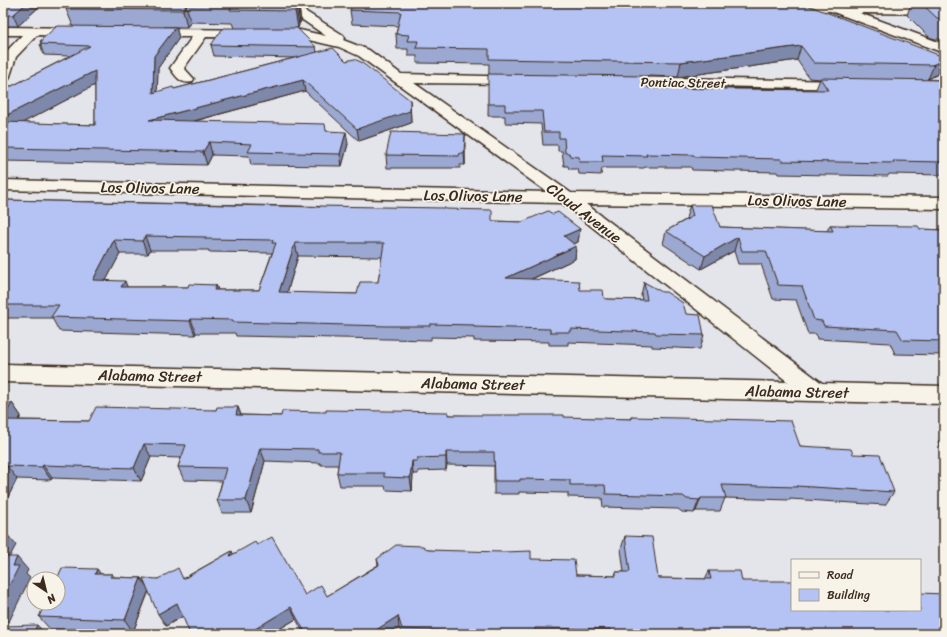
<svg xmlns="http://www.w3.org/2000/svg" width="947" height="637" viewBox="0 0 947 637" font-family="Sriracha,sans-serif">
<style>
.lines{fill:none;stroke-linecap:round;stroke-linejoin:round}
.minor-casing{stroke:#3b2a1e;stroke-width:3}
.major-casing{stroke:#3b2a1e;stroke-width:3}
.minor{fill:#f7f3e8;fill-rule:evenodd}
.major{fill:#f7f3e8;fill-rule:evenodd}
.wall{fill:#9ba8d1;stroke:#3b2a1e;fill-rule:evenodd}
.shaded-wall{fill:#7e88aa;stroke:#3b2a1e}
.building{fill:#b4c3f3;stroke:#3b2a1e;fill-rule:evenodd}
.labels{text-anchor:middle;stroke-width:3.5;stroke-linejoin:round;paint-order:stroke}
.far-street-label{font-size:13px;fill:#3b2a1e;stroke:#f7f3e8}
.street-label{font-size:15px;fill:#3b2a1e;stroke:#f7f3e8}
</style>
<rect width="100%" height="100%" fill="#e3e5eb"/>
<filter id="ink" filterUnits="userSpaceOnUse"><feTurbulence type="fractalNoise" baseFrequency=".025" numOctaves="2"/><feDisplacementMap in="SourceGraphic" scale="8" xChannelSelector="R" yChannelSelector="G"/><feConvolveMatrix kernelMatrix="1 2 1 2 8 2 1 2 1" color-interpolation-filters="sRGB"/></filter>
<g filter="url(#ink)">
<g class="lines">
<g class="minor-casing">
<g id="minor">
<path d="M 278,3 L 292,3 L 343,35 L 345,38 L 343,40 L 369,50 L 401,74 L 523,77 L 525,80 L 523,83 L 518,84 L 414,83 L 571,193 L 944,197 L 944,209 L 586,204 L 822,383 L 944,386 L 944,404 L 3,382 L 3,364 L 788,382 L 562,203 L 3,190 L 3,180 L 547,192 L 359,56 L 339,47 L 300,38 L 206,37 L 184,68 L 194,79 L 192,82 C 181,85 176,76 170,68 L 192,37 L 148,37 L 143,36 L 141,33 L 143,30 L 148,29 L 300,30 L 326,36 Z"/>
<path d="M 784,3 L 832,3 L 836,4 L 838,7 L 836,10 L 832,11 L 780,10 L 778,7 L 780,4 Z"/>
<path d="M 862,5 L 944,6 L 944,14 L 862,13 L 845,16 L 841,15 L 839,12 L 841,9 Z"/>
<path d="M 3,27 L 80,28 L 85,29 L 87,32 L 85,35 L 80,36 L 37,35 L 16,57 L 9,79 L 4,80 L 3,55 L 22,35 L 3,35 Z"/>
<path d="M 617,77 L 848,81 L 853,82 L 855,85 L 853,88 L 848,89 L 612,84 L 610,81 L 612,78 Z"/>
</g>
</g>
<g class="major-casing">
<path id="major" d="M 815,3 L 832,3 L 944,44 L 944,53 L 817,6 Z"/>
</g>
<use href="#minor" class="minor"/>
<use href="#major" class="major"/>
</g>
<g class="wall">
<path d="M 3,3 L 41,5 L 18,26 L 3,26 Z"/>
<path d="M 72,3 L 309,3 L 306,10 L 299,6 L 301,21 L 300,23 L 299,23 L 299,25 L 297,28 L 316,47 L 317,52 L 346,61 L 410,100 L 411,123 L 359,141 L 305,91 L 195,121 L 326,131 L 348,144 L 342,166 L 251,165 L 249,156 L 212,155 L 207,165 L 3,161 L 3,86 L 12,86 L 70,56 L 44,55 L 40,44 L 41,43 L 40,41 L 73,26 L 66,9 ZM 191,22 L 232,23 L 234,28 L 211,45 L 214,56 L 294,58 L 174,89 L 157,92 L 158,68 L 179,38 L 176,27 L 164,27 L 187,27 ZM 95,85 L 95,125 L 22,123 Z"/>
<path d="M 895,3 L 944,3 L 944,39 L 935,39 L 929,37 L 907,15 L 911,4 L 896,4 Z"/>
<path d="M 777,7 L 944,57 L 944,65 L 940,73 L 928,79 L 927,79 L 944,80 L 944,175 L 889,174 L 888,176 L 778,174 L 777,172 L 692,170 L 691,167 L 645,167 L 644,168 L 602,168 L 601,175 L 579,174 L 578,169 L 569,169 L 568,166 L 564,166 L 562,151 L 558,151 L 558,145 L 543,145 L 541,124 L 505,123 L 505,116 L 488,116 L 489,64 L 417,63 L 417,56 L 408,56 L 408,49 L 397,49 L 396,34 L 398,26 L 352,24 L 350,10 ZM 797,60 L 809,78 L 820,79 L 816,89 L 648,88 L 647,76 L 678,77 Z"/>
<path d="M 465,146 L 465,165 L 460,165 L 460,168 L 387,168 L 386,155 Z"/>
<path d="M 3,200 L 445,209 L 492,221 L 522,222 L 553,214 L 580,229 L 578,242 L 574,244 L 576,246 L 575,259 L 532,279 L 580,290 L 606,299 L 642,300 L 641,295 L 644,282 L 686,314 L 704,335 L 700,349 L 652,347 L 652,345 L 568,342 L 568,345 L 549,345 L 549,342 L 474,341 L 474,338 L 431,337 L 431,340 L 389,339 L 236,336 L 235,333 L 196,333 L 195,335 L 59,331 L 52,318 L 3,318 ZM 150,250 L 209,250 L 209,252 L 272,253 L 259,290 L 218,290 L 216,285 L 188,287 L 127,287 L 106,280 L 120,254 L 148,254 ZM 298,256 L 382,257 L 378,282 L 357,294 L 287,293 Z"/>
<path d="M 690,205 L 720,227 L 827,231 L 830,225 L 920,229 L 944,230 L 944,355 L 895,354 L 890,343 L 817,339 L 816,334 L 808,334 L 796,300 L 773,299 L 761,264 L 738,264 L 734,251 L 701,269 L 663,244 L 666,231 L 687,219 L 686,218 Z"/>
<path d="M 12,403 L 21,416 L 19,420 L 89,421 L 216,410 L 238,407 L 241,415 L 281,416 L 449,415 L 630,419 L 631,417 L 800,446 L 853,454 L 894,492 L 885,505 L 790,499 L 790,500 L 725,498 L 720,511 L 696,511 L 694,513 L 682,512 L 678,509 L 603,507 L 602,498 L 568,497 L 568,493 L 519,492 L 519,494 L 494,494 L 494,466 L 447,465 L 446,470 L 418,471 L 418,474 L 413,474 L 412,491 L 386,490 L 385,486 L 340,486 L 337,473 L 338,465 L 321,465 L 320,463 L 265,461 L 251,513 L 222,513 L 217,500 L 222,481 L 184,480 L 178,467 L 181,458 L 151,457 L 141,481 L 52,478 L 51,480 L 17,479 L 3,507 Z"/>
<path d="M 944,434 L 944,454 L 938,442 Z"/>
<path d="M 625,536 L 658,578 L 705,579 L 709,571 L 742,581 L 944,634 L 402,634 L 399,628 L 390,634 L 304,634 L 296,619 L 271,634 L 190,634 L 183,616 L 166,626 L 149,591 L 133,632 L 50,629 L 39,617 L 97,569 L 100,574 L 112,574 L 114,577 L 141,578 L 147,587 L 158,579 L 184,578 L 232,551 L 233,554 L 257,545 L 305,595 L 327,596 L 378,565 L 377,559 L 428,550 L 531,559 L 576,575 L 615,576 L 616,572 L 624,572 L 621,549 Z"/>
</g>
<g class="shaded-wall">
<path d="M 27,3 L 40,3 L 41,5 L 18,26 L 13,15 Z"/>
<path d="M 298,3 L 301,21 L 300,23 L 297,5 Z"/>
<path d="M 305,3 L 309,3 L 306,10 Z"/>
<path d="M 186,5 L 191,22 L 187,27 L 183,10 Z"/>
<path d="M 296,7 L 299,25 L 298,28 L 295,11 Z"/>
<path d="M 176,27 L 179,38 L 158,68 L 157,105 L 153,93 L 154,56 Z"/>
<path d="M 3,32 L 5,36 L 3,38 Z"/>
<path d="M 801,46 L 797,60 L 678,77 L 681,62 Z"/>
<path d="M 944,60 L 944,65 L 940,73 L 928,79 L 934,65 L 932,65 Z"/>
<path d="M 95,71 L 99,83 L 3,133 L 3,117 Z"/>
<path d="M 303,80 L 305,91 L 153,132 L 149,120 Z"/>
<path d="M 410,100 L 411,123 L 359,141 L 357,129 Z"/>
<path d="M 346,132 L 348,144 L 342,166 L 340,154 Z"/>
<path d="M 465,134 L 465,165 L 464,153 Z"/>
<path d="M 209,142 L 212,155 L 207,165 L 203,152 Z"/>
<path d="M 580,229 L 578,242 L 562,249 L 564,236 Z"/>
<path d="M 145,236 L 150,250 L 148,254 L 142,241 Z"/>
<path d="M 738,237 L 734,251 L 701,269 L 705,256 Z"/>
<path d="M 114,240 L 120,254 L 99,294 L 93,280 Z"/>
<path d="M 295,243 L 298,256 L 283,306 L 279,292 Z"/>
<path d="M 576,246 L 575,259 L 505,291 L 506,278 Z"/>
<path d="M 125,281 L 130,294 L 121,287 Z"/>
<path d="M 216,285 L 220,298 L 214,290 Z"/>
<path d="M 191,319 L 196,333 L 195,335 L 190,321 Z"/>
<path d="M 12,403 L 21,416 L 11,433 L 3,422 L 3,418 Z"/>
<path d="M 238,407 L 243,421 L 236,415 Z"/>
<path d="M 144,444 L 151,457 L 141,481 L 134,468 Z"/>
<path d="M 260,448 L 265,461 L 251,513 L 246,500 Z"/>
<path d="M 446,452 L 447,465 L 446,470 Z"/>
<path d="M 412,461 L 413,474 L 412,491 L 410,478 Z"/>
<path d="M 43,465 L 52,478 L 51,480 L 42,467 Z"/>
<path d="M 7,466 L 17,479 L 3,507 L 3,474 Z"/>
<path d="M 701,498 L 696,511 L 694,513 L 699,500 Z"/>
<path d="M 5,532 L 16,545 L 3,569 L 3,536 Z"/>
<path d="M 17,557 L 28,570 L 26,574 L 30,578 L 3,634 L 3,598 L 13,566 Z"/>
<path d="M 97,569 L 106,581 L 95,574 Z"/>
<path d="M 141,578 L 149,590 L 133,632 L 125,620 Z"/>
<path d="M 177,603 L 185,615 L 166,626 L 158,614 Z"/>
<path d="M 291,607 L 296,619 L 271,634 L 247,634 Z"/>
<path d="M 398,616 L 399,628 L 390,634 L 370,634 Z"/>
<path d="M 37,625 L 46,634 L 33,634 Z"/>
</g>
<g class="building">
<path d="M 3,3 L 27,3 L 13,15 L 3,15 Z"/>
<path d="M 72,3 L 298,3 L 297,5 L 294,5 L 296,7 L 295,11 L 230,10 L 233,5 L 186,5 L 183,10 L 66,9 Z"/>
<path d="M 354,3 L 774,3 L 777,7 L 788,3 L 802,3 L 944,57 L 944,60 L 932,65 L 934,65 L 814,63 L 801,46 L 681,62 L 489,59 L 489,49 L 416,48 L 418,41 L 407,41 L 409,35 L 396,34 L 401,12 L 350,10 Z"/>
<path d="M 921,3 L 944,3 L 944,20 L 937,18 Z"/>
<path d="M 57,26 L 176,27 L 154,56 L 153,93 L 173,87 L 174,89 L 333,48 L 346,61 L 354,59 L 361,62 L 410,100 L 410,111 L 357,129 L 303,80 L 149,120 L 325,124 L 326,131 L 346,132 L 340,154 L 248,152 L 252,144 L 209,142 L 203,152 L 3,148 L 3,122 L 95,125 L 95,71 L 3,117 L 3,86 L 12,86 L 90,46 L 40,44 L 43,41 L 40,41 Z"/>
<path d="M 223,28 L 297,28 L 316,47 L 211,45 Z"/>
<path d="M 488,74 L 647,76 L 648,88 L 828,90 L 820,78 L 944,80 L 944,162 L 893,161 L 894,163 L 782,161 L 781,159 L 695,157 L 694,155 L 646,154 L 647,156 L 602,155 L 603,162 L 580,162 L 579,157 L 570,156 L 569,153 L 565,153 L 564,138 L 559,138 L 559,132 L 544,132 L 542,111 L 505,111 L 505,104 L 488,104 Z"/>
<path d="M 391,132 L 465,134 L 464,153 L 460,153 L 459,156 L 386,155 Z"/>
<path d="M 3,200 L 320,207 L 320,206 L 445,208 L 445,209 L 492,210 L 492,221 L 522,222 L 548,211 L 553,214 L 558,212 L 580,229 L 564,236 L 576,246 L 506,278 L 579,281 L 580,290 L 603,290 L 604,298 L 606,299 L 647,300 L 644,282 L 662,292 L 666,292 L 683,303 L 686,314 L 700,315 L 704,335 L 656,334 L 655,332 L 570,329 L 570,332 L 550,332 L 550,329 L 474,327 L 474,325 L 430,324 L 430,326 L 387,326 L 232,322 L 233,320 L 191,319 L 190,321 L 51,317 L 59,305 L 3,305 ZM 145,236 L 206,237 L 205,239 L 273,240 L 272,243 L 276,243 L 259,290 L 214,290 L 216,285 L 189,284 L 188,287 L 121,287 L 125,281 L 93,280 L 114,240 L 142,241 ZM 295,243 L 384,243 L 378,282 L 360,282 L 357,294 L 279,292 Z"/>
<path d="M 690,205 L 712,205 L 720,227 L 833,231 L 830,225 L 918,226 L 920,229 L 944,230 L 944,341 L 903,340 L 897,330 L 824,326 L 822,321 L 814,320 L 802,286 L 778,285 L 766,251 L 742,251 L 738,237 L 705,256 L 666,231 L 693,216 Z"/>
<path d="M 3,403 L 12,403 L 3,418 Z"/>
<path d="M 96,407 L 216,410 L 217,407 L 238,407 L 236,415 L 281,416 L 282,411 L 326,412 L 326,410 L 448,412 L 448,415 L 564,415 L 564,417 L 632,419 L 631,417 L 678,418 L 791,421 L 800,446 L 851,449 L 853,454 L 880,455 L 894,492 L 796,486 L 797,487 L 722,485 L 726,498 L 701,498 L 699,500 L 687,499 L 683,496 L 606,494 L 605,485 L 570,485 L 570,480 L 520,479 L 520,481 L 495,481 L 494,452 L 446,452 L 446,457 L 417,458 L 417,461 L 412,461 L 410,478 L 384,477 L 384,473 L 337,473 L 340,452 L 318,452 L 318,449 L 260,448 L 246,500 L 217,500 L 226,468 L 178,467 L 186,445 L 144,444 L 134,468 L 43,465 L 42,467 L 7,466 L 3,474 L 3,420 L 89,421 Z"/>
<path d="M 625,536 L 652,537 L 658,578 L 711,579 L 709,571 L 740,571 L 742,581 L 792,581 L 792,610 L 920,610 L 920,593 L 944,594 L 944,634 L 635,634 L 635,632 L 611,632 L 611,629 L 535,628 L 535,634 L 451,634 L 451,631 L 402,629 L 398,616 L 370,634 L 306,634 L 291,607 L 247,634 L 190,634 L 177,603 L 158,614 L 143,578 L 158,579 L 178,568 L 183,579 L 232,551 L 230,556 L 255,542 L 257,545 L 272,537 L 305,595 L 321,585 L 327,596 L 379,565 L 377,559 L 396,545 L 423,546 L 428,550 L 503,552 L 531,551 L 531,559 L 574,560 L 576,575 L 616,576 L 616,572 L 630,572 Z"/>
<path d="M 3,557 L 17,557 L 13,566 L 19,566 L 3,598 Z"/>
<path d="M 62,568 L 97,569 L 95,574 L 112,574 L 110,577 L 141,578 L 125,620 L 39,617 L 45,603 L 58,603 L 58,579 L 57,579 Z"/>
<path d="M 37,625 L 33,634 L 3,634 L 3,626 Z"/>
</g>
</g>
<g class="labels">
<g class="far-street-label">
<text transform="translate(683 82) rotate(1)" y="5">Pontiac Street</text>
</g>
<g class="street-label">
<text transform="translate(150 188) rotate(1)" y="5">Los Olivos Lane</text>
<text transform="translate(473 196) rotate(1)" y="5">Los Olivos Lane</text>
<text transform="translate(797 201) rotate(1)" y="5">Los Olivos Lane</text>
<text transform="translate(584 213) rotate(37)" y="5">Cloud Avenue</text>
<text transform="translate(150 376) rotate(1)" y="5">Alabama Street</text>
<text transform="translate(473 384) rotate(1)" y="5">Alabama Street</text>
<text transform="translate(797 392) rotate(1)" y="5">Alabama Street</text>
</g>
</g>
<rect width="947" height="637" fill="none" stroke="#f7f3e8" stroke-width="16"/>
<rect x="8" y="8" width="931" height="621" fill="none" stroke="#3b2a1e" stroke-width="1.5" filter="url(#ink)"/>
<rect x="791" y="559" width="130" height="52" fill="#f7f3e8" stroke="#aca397"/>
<rect x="799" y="572" width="20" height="6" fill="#f7f3e8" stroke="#aca397"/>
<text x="827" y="579" font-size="12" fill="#3b2a1e">Road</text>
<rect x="799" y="589" width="20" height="12" fill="#b4c3f3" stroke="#aca397"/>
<text x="827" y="599" font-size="12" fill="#3b2a1e">Building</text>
<g transform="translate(46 591) rotate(145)"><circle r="19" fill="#f7f3e8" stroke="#aca397"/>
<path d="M0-3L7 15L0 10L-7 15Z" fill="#3b2a1e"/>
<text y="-6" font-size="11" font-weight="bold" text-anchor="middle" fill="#3b2a1e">N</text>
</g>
</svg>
